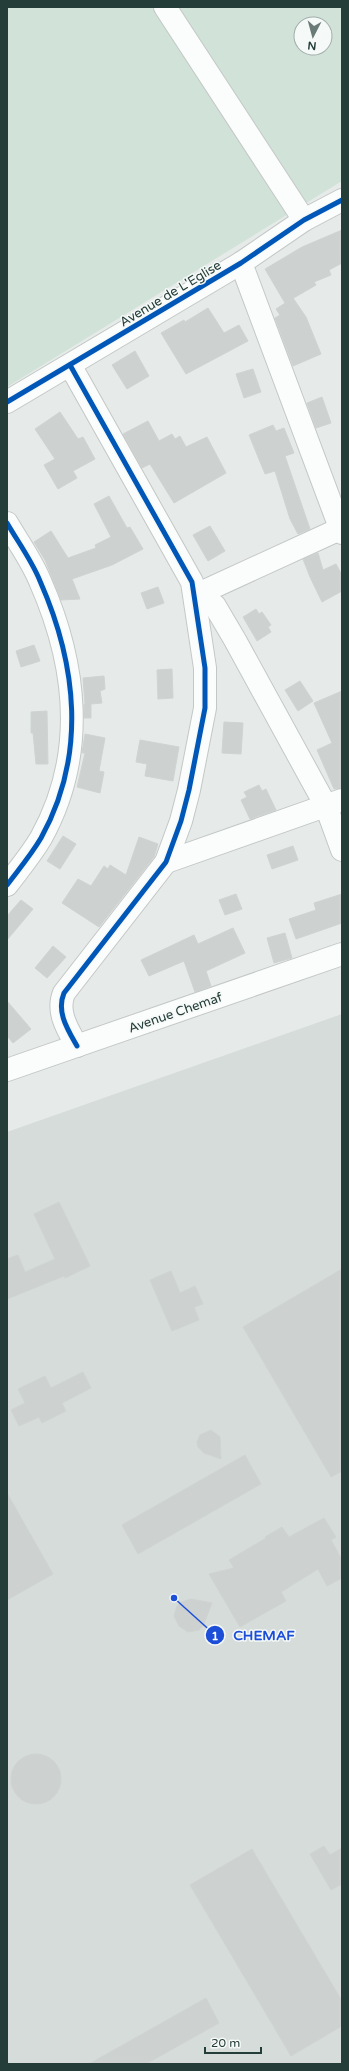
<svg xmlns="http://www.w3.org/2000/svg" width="349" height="2071" viewBox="0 0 349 2071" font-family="'Varela Round',sans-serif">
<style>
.built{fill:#d5dcd9}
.green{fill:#d1e2d8;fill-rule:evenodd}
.building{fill:#cdd2d0;stroke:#cfd4d2}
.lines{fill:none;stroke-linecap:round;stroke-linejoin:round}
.minor-casing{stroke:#c3c8c6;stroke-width:24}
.minor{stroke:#fbfcfc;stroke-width:22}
.cycleway-casing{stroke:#f5f9f7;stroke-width:8}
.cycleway{stroke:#0057b8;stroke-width:5}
.labels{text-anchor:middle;stroke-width:3;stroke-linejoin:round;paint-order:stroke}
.street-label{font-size:13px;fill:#253d39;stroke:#f5f9f7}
.leader{fill:none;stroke:#1d4ed8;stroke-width:1.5}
.callout-dot{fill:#1d4ed8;stroke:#f5f9f7;stroke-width:1.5}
.mark-label{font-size:12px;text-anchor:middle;font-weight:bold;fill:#fff}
.callout-label{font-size:14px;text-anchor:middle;font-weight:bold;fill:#1d4ed8;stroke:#f5f9f7;stroke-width:3;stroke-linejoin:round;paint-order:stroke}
</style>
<rect width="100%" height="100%" fill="#e6ebe9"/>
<path class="built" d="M 342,1014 L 342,2064 L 7,2064 L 7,1132 Z"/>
<path class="green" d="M 7,7 L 342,7 L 342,181 L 7,387 ZM 301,24 L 325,24 L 325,48 L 301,48 Z"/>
<g class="building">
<path d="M 342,230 L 342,263 L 329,270 L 331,275 L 314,282 L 316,285 L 285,303 L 265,269 L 302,247 Z"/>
<path d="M 293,298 L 306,317 L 321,354 L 293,366 L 275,318 L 280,315 L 276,309 Z"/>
<path d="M 208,308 L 224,333 L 239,325 L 248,341 L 186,374 L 161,333 L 184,320 L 185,322 Z"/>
<path d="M 135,351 L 149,376 L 127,389 L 112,365 Z"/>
<path d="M 253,369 L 261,392 L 244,398 L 236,374 Z"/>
<path d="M 322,397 L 331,423 L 316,428 L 307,403 Z"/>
<path d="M 60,412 L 78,439 L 83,437 L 95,459 L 73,471 L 77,478 L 58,489 L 44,465 L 55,459 L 35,429 Z"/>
<path d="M 148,421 L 159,441 L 172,434 L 175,439 L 180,436 L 186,447 L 207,437 L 226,473 L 174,503 L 150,464 L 142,468 L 123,434 Z"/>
<path d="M 273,425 L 276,431 L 284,428 L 294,453 L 285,456 L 310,529 L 298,534 L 290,519 L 275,471 L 265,474 L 249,435 Z"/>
<path d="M 109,496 L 127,528 L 130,527 L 143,549 L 112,565 L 72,579 L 80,599 L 61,600 L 45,560 L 34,542 L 51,531 L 68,558 L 96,548 L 95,545 L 111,537 L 94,504 Z"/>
<path d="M 210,526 L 225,551 L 208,561 L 193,535 Z"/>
<path d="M 318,553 L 323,570 L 336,564 L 342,575 L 342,591 L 322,602 L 310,577 L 303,559 Z"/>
<path d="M 158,587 L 164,603 L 147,609 L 141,593 Z"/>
<path d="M 256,609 L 259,614 L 262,612 L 271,625 L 268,627 L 271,632 L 257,641 L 243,617 Z"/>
<path d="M 34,645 L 40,661 L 21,667 L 16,651 Z"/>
<path d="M 172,669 L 173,698 L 158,699 L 157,670 Z"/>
<path d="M 104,676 L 105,689 L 100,691 L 102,703 L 91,704 L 91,718 L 84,718 L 84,704 L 85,704 L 83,678 Z"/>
<path d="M 300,681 L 313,701 L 298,711 L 285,690 Z"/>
<path d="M 342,691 L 342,788 L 334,789 L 317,750 L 332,743 L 314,703 Z"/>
<path d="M 47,711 L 48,764 L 36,764 L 33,733 L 31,733 L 31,712 Z"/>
<path d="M 224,722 L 243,723 L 241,754 L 222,753 Z"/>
<path d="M 85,734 L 105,738 L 99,771 L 104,772 L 100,793 L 77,787 L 85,753 L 82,753 Z"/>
<path d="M 140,740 L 179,747 L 173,781 L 145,776 L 147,764 L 136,762 Z"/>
<path d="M 259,785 L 262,791 L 266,789 L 276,810 L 250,819 L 241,800 L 247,797 L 244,792 Z"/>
<path d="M 63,836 L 76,844 L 60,869 L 47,861 Z"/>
<path d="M 139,837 L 158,844 L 154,857 L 99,927 L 62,903 L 78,879 L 91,886 L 104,866 L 108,869 L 110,865 L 126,875 Z"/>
<path d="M 293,846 L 298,860 L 272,869 L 267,855 Z"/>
<path d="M 236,894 L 242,909 L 225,915 L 219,900 Z"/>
<path d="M 342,894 L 342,923 L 296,939 L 289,919 L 316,910 L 314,903 Z"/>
<path d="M 21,900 L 33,909 L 7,940 L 7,916 Z"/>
<path d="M 233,928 L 245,953 L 206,971 L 211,986 L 195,992 L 184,961 L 149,976 L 141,960 L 194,935 L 198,944 Z"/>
<path d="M 285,933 L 292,958 L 274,963 L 267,938 Z"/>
<path d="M 53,946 L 66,957 L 47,978 L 35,968 Z"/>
<path d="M 7,1001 L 31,1029 L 13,1043 L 7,1036 Z"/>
<path d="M 59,1202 L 90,1266 L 65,1278 L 64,1276 L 7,1299 L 7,1259 L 18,1255 L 25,1272 L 55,1259 L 34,1214 Z"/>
<path d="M 342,1269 L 342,1471 L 331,1477 L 243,1327 Z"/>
<path d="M 171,1271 L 180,1293 L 195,1286 L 203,1304 L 194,1307 L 199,1320 L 172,1331 L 150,1280 Z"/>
<path d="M 83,1372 L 91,1388 L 62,1403 L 66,1411 L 42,1423 L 39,1417 L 19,1426 L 11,1410 L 25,1403 L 18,1389 L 45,1376 L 51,1388 Z"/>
<path d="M 211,1430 L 220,1437 L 221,1459 L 204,1453 L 198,1447 L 197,1442 L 200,1435 Z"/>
<path d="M 245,1455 L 261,1484 L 138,1554 L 122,1525 Z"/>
<path d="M 7,1493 L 53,1574 L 7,1600 Z"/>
<path d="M 324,1518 L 336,1537 L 331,1540 L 342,1560 L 342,1578 L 327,1586 L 318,1569 L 281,1592 L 286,1601 L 240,1627 L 209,1574 L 234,1568 L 229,1560 L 266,1538 L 265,1537 L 282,1527 L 289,1537 Z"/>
<path d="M 191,1599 L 212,1603 L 203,1626 L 199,1630 L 188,1632 L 179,1626 L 174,1616 L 177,1606 L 181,1602 Z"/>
<circle cx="36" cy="1779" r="25"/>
<path d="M 324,1846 L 330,1855 L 342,1848 L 342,1884 L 331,1890 L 310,1854 Z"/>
<path d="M 252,1849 L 342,2001 L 342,2026 L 291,2056 L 190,1885 Z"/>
<path d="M 206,1998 L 219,2023 L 146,2064 L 89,2064 Z"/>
</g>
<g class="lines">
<g class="minor-casing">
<g id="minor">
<path d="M 165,7 L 304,220"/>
<path d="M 241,263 L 342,533"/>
<path d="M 70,365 L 192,582 L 205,668 L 205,708 L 189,790 L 181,821 L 166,862 L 64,993 C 56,1012 68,1030 77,1046"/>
<path d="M 7,402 L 241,263 L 304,220 L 342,200"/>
<path d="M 7,523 C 18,542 32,561 40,581 C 77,665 87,755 41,838 C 31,855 19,869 7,885"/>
<path d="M 196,595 L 206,599 L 215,606 L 235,640 L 326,806 L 342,850"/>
<path d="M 196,595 L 342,528"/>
<path d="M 166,862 L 342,800"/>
<path d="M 7,1070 L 342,954"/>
</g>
</g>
<use href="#minor" class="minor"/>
<g class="cycleway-casing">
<g id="cycleway">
<path d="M 70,365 L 192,582 L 205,668 L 205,708 L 189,790 L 181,821 L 166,862 L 64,993 C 56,1012 68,1030 77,1046"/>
<path d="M 7,402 L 241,263 L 304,220 L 342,200"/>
<path d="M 7,523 C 18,542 32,561 40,581 C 77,665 87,755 41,838 C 31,855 19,869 7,885"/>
</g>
</g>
<use href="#cycleway" class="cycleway"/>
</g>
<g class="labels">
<g class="street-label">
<text transform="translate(170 293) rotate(-31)" y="5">Avenue de L'Eglise</text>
<text transform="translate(175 1012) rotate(-19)" y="5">Avenue Chemaf</text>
</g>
</g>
<path class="leader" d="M174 1598L215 1635"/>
<g class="callout-dot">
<circle cx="174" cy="1598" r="4"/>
<circle cx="215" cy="1635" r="10"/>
</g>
<g class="mark-label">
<text x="215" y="1640">1</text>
</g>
<g class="callout-label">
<text x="264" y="1640">CHEMAF</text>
</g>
<rect width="349" height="2071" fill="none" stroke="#253d39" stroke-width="16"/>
<g transform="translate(313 36) rotate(186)"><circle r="19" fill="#f5f9f7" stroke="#a2aeab"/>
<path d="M0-3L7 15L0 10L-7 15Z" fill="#697a77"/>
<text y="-6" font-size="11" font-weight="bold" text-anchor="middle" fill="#253d39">N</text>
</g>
<path d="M205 2047v6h56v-6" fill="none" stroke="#253d39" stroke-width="2"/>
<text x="211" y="2047" font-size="12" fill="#253d39" stroke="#f5f9f7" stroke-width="3" paint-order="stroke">20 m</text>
</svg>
